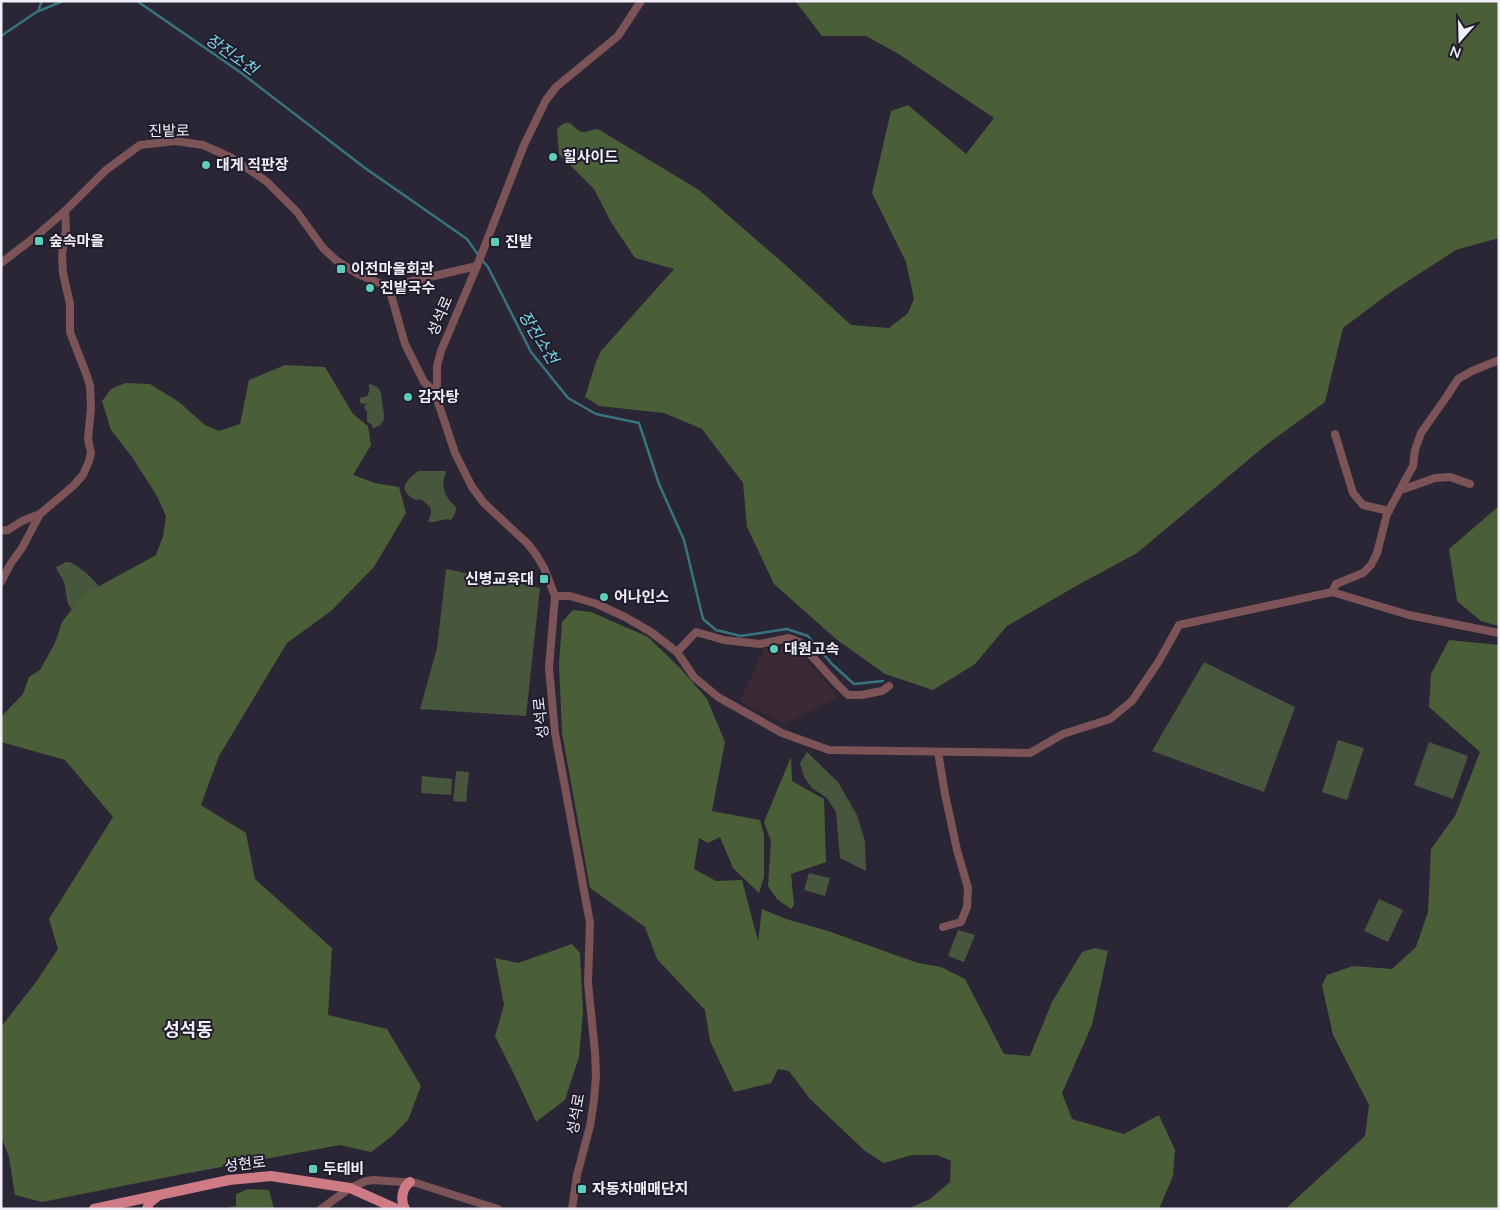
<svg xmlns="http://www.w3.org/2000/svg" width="1500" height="1210" viewBox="0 0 1500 1210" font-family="Lato,'Noto Sans KR',sans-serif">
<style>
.industrial{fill:#3b2a33}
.green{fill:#48563d}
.forest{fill:#4a5e38}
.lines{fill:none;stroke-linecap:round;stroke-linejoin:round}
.stream{stroke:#38747e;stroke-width:2.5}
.minor{stroke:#7c5357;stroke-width:8}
.major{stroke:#cf7b85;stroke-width:10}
.poi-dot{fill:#5cceba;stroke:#201c2b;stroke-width:2}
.labels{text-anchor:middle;stroke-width:4;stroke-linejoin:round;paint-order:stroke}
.street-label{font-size:15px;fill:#f0eef8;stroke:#201c2b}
.poi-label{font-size:15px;font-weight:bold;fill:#f0eef8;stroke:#201c2b;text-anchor:start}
.water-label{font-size:16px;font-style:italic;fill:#78d7e9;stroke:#201c2b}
.quarter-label{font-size:18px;font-weight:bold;fill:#f0eef8;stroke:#201c2b}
</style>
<rect width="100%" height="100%" fill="#2a2635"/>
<path class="industrial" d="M 795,646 L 838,697 L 785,724 L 740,702 L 764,648 Z"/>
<g class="green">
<path d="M 370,384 C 382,388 381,392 382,402 C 384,414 388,425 373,428 L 371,424 L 367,422 L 367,411 L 364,408 L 366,403 L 364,404 L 360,403 L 360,398 L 367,396 L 369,392 L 369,385 Z"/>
<path d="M 419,471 L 445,471 L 446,474 C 441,481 444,493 449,500 C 451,503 456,505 456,509 C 456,513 452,518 451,520 C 443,517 436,524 428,522 L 431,514 L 431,508 C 428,506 425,502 422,500 C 414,498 421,502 414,499 C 396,489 408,478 419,471 Z"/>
<path d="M 66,562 C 75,561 95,580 100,588 L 75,613 C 64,603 68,595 64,582 C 62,577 58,573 56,567 Z"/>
<path d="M 446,569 L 540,588 L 526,716 L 420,709 L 437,648 Z"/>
<path d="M 1204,662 L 1295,707 L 1264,792 L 1152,751 Z"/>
<path d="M 1338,740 L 1364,748 L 1347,800 L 1322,792 Z"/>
<path d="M 1429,742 L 1468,756 L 1453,799 L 1414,785 Z"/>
<path d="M 807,752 L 838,782 L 857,815 L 865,841 L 866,871 L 840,858 L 836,812 L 827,798 L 812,788 L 804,777 L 800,763 Z"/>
<path d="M 456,771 L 469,772 L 466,802 L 453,801 Z"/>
<path d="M 422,776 L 452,779 L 451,795 L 421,793 Z"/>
<path d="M 809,873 L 830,878 L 825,896 L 804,890 Z"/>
<path d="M 1379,899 L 1403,910 L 1388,942 L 1364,931 Z"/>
<path d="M 958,930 L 975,935 L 964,962 L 948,956 Z"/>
</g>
<g class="forest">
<path d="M 795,1 L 1499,1 L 1499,238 L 1456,250 L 1391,292 L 1343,328 L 1325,402 L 1266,445 L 1137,553 L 1078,585 L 1007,626 L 975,664 L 933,690 L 885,674 L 836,639 L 774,584 L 747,527 L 743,483 L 702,429 L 664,413 L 599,406 L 585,397 L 596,362 L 601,351 L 674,269 L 635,258 L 611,222 L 594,189 L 559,154 L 557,129 C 571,115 571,128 582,132 C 587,133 592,129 598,129 L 699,190 L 790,269 L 851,325 L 889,328 L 908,313 L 914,299 L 906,262 L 872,193 L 891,111 L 908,105 L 966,154 L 994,118 L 897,53 L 866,36 L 822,36 Z"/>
<path d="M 285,365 L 325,367 L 353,414 L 368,426 L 371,445 L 353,475 L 375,483 L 399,487 L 406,513 L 374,567 L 331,611 L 287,643 L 219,756 L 201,805 L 246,833 L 255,879 L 332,948 L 328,1015 L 387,1029 L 421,1086 L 408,1120 L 391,1137 L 371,1152 L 340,1145 L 183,1174 L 42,1202 L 15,1195 L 9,1157 L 1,1136 L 1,1027 L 36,982 L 58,949 L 49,919 L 113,817 L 65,760 L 1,742 L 1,717 L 23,694 L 29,677 L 40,670 L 55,643 L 62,622 L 83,595 L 156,555 L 163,536 L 166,516 L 157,496 L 132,457 L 111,430 L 102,401 L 111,389 L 125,383 L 150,384 L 179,402 L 205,425 L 219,431 L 240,424 L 249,380 Z"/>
<path d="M 1499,506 L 1499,626 L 1481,621 L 1457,601 L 1449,549 Z"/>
<path d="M 573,610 L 591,612 L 648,637 L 680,668 L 707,699 L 725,742 L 712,811 L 760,820 L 764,835 L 764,877 L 759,893 L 733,868 L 720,837 L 708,843 L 699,838 L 694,869 L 716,881 L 742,880 L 758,941 L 762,909 L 786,919 L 828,931 L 918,963 L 941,967 L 965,979 L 1004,1054 L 1030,1056 L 1052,1002 L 1082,952 L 1095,948 L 1108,951 L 1092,1025 L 1062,1093 L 1072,1119 L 1124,1134 L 1159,1115 L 1175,1150 L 1173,1176 L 1159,1209 L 907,1209 L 930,1199 L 950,1182 L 951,1161 L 937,1155 L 912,1155 L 884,1163 L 865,1151 L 810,1099 L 789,1071 L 778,1069 L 771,1083 L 734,1092 L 710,1041 L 705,1010 L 657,959 L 645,927 L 590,888 L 562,733 L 559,664 L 562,622 Z"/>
<path d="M 1449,640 L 1499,645 L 1499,1209 L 1285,1209 L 1365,1136 L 1369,1105 L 1333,1035 L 1322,985 L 1327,975 L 1353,966 L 1392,969 L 1416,947 L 1428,912 L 1431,849 L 1455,816 L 1480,752 L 1429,707 L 1431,674 Z"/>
<path d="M 791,757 L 792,781 L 824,799 L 826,862 L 791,874 L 794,905 L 791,909 L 777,899 L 768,886 L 771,841 L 764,822 Z"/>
<path d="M 572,944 L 580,953 L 583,1012 L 579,1057 L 565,1100 L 536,1122 L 517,1080 L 495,1036 L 504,1005 L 495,958 L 518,963 Z"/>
<path d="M 248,1189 L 269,1190 L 274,1209 L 220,1209 L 236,1206 L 236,1194 Z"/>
</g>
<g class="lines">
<g class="stream">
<path d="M 137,1 L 240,72 L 365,168 L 467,239 L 479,256"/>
<path d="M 39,11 L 63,1"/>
<path d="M 1,36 L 38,11 L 42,1"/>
<path d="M 482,260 L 488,267 L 531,352 L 568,398 L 596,414 L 639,423 L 659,484 L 684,540 L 703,619 L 716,630 L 741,636 L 787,629 L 808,636 L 832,664 L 854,684 L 883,681"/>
</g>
<g class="minor">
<path d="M 1,263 L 35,237 L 65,211 L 106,170 L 140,145 L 175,141 L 203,145 L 232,158 L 266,181 L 297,212 L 323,248 L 337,261 L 358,274 L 379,283 L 395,285 L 477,266"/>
<path d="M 388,284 L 405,344 L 424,382 L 437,394"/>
<path d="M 1335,434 L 1353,493 L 1363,505 L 1389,511"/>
<path d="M 1401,490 L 1435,478 L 1450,477 L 1470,484"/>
<path d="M 1,531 L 8,530 L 22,521 L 40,514 L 73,486 L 83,475 L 89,461 L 91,453 L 88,439 L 91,408 L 90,386 L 87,376 L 70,332 L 70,304 L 63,273 L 62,255 L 66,228 L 65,211"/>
<path d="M 1,582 L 11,563 L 22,548 L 40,514"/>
<path d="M 1332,592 L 1336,584 L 1363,573 L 1371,565 L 1377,553 L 1387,514 L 1413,466 L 1415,450 L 1421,433 L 1447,396 L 1458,379 L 1472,371 L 1499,360"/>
<path d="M 555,596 L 570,596 L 597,604 L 625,617 L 651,632 L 677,652 L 694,677 L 718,697 L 782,733 L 829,750 L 1030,753 L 1063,734 L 1110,719 L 1132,701 L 1159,661 L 1179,625 L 1332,592 L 1409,615 L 1499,633"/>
<path d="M 677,652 L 696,632 L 724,640 L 760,644 L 789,638 L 799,642 L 836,683 L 848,695 L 861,695 L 882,691 L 889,686"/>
<path d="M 938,752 L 945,794 L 957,850 L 968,888 L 967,907 L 961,922 L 943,927"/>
<path d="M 321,1209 L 350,1188 L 366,1181 L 374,1180 L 416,1183 L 498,1209"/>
<path d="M 572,1209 L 577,1175 L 590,1126 L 594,1100 L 596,1076 L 595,1052 L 588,983 L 590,923 L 555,733 L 549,668 L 555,596 L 544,568 L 537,556 L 528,544 L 484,503 L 472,487 L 455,453 L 437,399 L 437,366 L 441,351 L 477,266 L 524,145 L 546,100 L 556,87 L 618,36 L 641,1"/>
</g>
<g class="major">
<path d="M 94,1209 L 229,1180 L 271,1176 L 350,1188 L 397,1209"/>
<path d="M 147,1209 L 149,1203 L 159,1195"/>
<path d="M 405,1209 C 400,1200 402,1188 410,1182"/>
</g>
</g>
<g class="poi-dot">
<circle cx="553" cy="157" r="5"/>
<circle cx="206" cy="165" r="5"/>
<rect x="34" y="236" width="10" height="10" rx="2.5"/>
<rect x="490" y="237" width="10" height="10" rx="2.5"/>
<rect x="336" y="264" width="10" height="10" rx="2.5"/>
<circle cx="370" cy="288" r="5"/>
<circle cx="408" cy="397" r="5"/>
<rect x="539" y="574" width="10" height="10" rx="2.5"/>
<circle cx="604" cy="597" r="5"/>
<circle cx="774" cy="649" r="5"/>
<rect x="308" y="1164" width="10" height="10" rx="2.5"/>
<rect x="577" y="1184" width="10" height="10" rx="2.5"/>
</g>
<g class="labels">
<g class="street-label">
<text transform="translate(169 131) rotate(-1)" y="5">진밭로</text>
<text transform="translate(440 316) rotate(-67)" y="5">성석로</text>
<text transform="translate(541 718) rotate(-96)" y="5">성석로</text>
<text transform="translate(576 1114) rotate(-80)" y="5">성석로</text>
<text transform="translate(245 1164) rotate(-6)" y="5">성현로</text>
</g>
<g class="poi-label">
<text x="563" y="162">힐사이드</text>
<text x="216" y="170">대게 직판장</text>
<text x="49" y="246">숲속마을</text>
<text x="505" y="247">진밭</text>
<text x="351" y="274">이전마을회관</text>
<text x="380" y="293">진밭국수</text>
<text x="418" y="402">감자탕</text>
<text x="534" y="584" text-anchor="end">신병교육대</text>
<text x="614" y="602">어나인스</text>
<text x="784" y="654">대원고속</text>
<text x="323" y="1174">두테비</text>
<text x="592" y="1194">자동차매매단지</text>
</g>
<g class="water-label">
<text transform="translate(232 54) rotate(35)" y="6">장진소천</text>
<text transform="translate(539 337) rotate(58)" y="6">장진소천</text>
</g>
<g class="quarter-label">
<text x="188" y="1036">성석동</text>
</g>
</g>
<rect width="1500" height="1210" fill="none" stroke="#f0eef8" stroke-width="5"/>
<g transform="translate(1460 40) rotate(200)" stroke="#201c2b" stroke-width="4" paint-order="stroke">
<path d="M0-4L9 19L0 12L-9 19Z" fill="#f0eef8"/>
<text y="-8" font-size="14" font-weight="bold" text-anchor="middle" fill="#f0eef8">N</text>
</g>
</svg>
